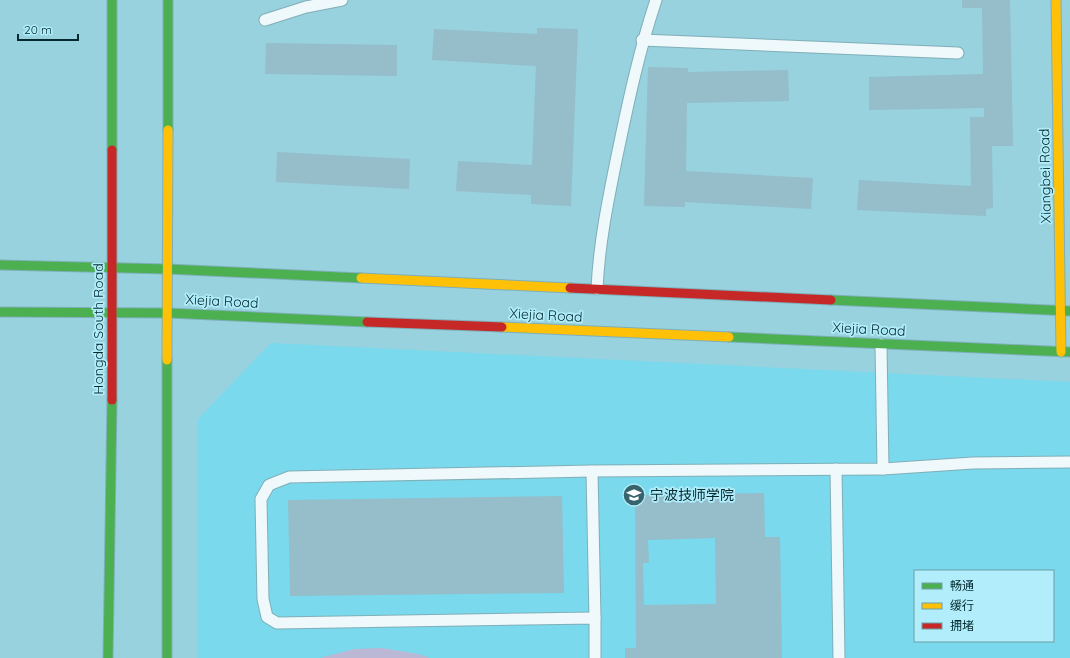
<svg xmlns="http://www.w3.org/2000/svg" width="1070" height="658" viewBox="0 0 1070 658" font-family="Quicksand,'Noto Sans SC',sans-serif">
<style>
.built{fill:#7ad9ec;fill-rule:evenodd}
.green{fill:#bbb8d6}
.building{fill:#95bdca;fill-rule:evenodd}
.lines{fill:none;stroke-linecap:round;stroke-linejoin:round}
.lane-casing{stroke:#7fafb8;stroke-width:13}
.fast-casing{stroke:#7fafb8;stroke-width:11}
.slow-casing{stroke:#7fafb8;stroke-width:11}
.jam-casing{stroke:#7fafb8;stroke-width:11}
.lane{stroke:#eff8fa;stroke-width:11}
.fast{stroke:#4caf50;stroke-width:9}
.slow{stroke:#ffc107;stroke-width:9}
.jam{stroke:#c62828;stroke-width:9}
.labels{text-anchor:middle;stroke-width:3.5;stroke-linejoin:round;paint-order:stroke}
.street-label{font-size:14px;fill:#04292f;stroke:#b1edfa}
.poi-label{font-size:14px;fill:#04292f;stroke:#b1edfa;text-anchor:start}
</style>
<rect width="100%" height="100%" fill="#97d2de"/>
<path class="built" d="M 271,343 L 1070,382 L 1070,658 L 197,658 L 198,419 ZM 915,571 L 1053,571 L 1053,641 L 915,641 Z"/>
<path class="green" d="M 382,648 L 418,654 L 430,658 L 320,658 L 354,649 Z"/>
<g class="building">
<path d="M 962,0 L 1010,0 L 1013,146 L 992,146 L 993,208 L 986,209 L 986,216 L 857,210 L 859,180 L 971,186 L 970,117 L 984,117 L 984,108 L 869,110 L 869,77 L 983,74 L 982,8 L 962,8 Z"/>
<path d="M 537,28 L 578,29 L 571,206 L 531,204 L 531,195 L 456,191 L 458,161 L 532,165 L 536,66 L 432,60 L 434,29 L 537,34 Z"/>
<path d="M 266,43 L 397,45 L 397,76 L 265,74 Z"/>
<path d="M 648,67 L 688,68 L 688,72 L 788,70 L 789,101 L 687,103 L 686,171 L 813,178 L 811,209 L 685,202 L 685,207 L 644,206 Z"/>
<path d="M 277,152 L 410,159 L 409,189 L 276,182 Z"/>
<path d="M 764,493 L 765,537 L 780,537 L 782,658 L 625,658 L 625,648 L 636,648 L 635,495 ZM 715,538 L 716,604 L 644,605 L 643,563 L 649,563 L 648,540 Z"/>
<path d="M 562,496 L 564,593 L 290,596 L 288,500 Z"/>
</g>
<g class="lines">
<g class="lane-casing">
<g id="lane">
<path d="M 265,20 L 306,7 L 342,0"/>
<path d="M 642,40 L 958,53"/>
<path d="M 597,289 C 599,244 608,200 617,156 C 628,103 639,51 656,0"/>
<path d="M 881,344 L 883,469"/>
<path d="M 836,469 L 839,658"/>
<path d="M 592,471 L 595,618"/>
<path d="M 595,658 L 595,618 L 277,623 L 267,617 L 263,599 L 261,499 L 269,485 L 289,477 L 592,471 L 883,469 L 973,463 L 1070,462"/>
</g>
</g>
<g class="fast-casing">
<g id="fast">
<path d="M 112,0 L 112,150"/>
<path d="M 168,130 L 168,0"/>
<path d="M 0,265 L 167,269 L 361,278"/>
<path d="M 831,300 L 1070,311"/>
<path d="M 0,312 L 168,313 L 367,322"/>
<path d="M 729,337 L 1070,352"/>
<path d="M 108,658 L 112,400"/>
<path d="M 167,658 L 167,360"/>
</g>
</g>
<g class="slow-casing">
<g id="slow">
<path d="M 1056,0 L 1061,352"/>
<path d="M 361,278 L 570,288"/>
<path d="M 502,327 L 729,337"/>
<path d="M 167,360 L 168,130"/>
</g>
</g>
<g class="jam-casing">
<g id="jam">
<path d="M 570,288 L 831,300"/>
<path d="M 367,322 L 502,327"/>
<path d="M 112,400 L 112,150"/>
</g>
</g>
<use href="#lane" class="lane"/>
<use href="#fast" class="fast"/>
<use href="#slow" class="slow"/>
<use href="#jam" class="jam"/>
</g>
<defs>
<g id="university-disc" transform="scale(1.15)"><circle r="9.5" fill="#37646c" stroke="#b1edfa"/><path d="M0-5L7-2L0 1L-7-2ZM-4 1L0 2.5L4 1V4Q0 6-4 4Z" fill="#fff"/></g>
</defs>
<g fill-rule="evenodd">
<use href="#university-disc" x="634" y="495"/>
</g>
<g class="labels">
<g class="street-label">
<text transform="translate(1045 176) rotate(-91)" y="5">Xiangbei Road</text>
<text transform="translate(222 301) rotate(3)" y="5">Xiejia Road</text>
<text transform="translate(546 315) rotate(3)" y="5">Xiejia Road</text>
<text transform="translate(98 329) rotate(-90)" y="5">Hongda South Road</text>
<text transform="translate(869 329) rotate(3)" y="5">Xiejia Road</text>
</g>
<g class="poi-label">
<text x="650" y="500">宁波技师学院</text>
</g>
</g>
<rect x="914" y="570" width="140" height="72" fill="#b1edfa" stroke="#6c9fa9"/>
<rect x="922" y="583" width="20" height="6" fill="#4caf50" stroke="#6c9fa9"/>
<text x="950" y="590" font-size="12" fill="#04292f">畅通</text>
<rect x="922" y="603" width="20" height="6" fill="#ffc107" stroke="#6c9fa9"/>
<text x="950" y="610" font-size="12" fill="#04292f">缓行</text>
<rect x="922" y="623" width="20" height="6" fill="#c62828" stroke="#6c9fa9"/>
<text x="950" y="630" font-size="12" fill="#04292f">拥堵</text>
<path d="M18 34v6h60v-6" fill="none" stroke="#04292f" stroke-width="2"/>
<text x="24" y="34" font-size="12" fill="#04292f" stroke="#b1edfa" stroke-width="3" paint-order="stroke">20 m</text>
</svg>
